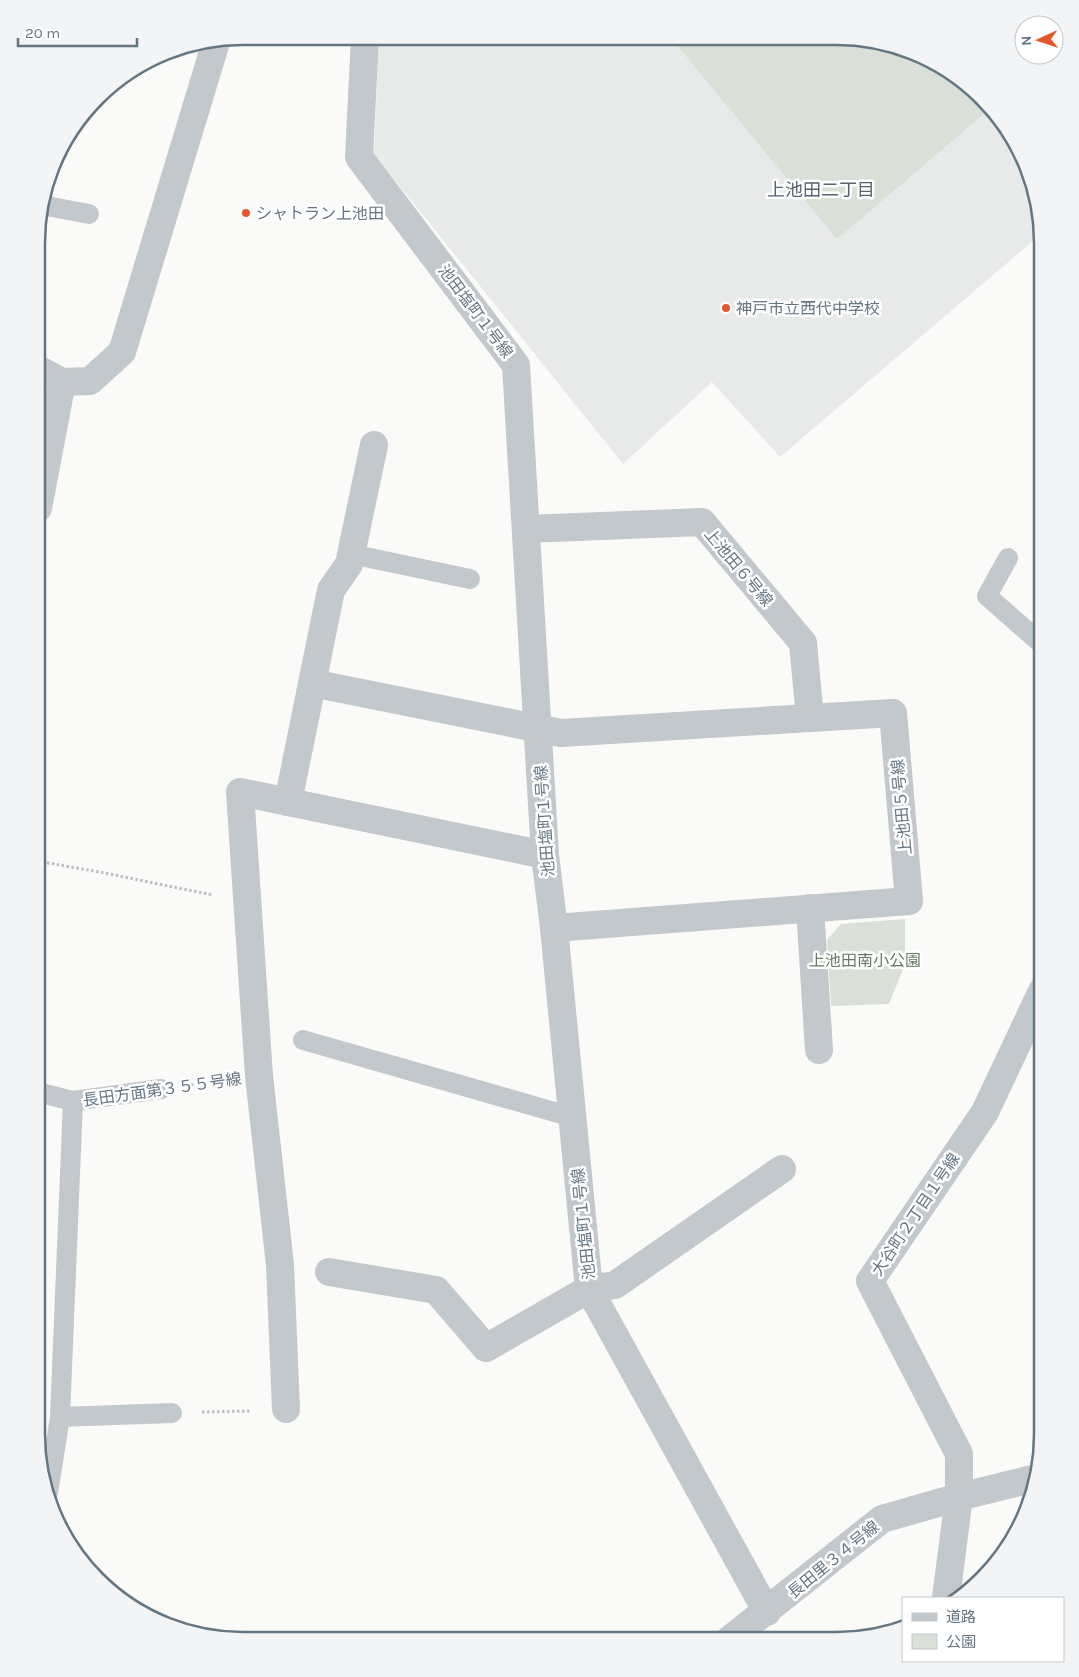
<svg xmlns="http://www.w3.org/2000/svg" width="1079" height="1677" viewBox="0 0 1079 1677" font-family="Karla,'Noto Sans JP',sans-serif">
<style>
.built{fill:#e8e9e9}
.green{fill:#dadfd7}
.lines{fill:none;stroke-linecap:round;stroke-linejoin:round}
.path{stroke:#bbbfc2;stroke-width:3;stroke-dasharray:2.5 2.5;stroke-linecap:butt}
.lane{stroke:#c3c8cc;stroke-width:20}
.street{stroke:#c3c8cc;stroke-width:28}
.poi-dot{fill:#e4572e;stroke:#fff;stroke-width:2}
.labels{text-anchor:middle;stroke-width:5;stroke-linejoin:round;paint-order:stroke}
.poi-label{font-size:16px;fill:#657683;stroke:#fff;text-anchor:start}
.street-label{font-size:16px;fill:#657683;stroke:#fff}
.park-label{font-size:16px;fill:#687a64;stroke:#fff}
.neighbourhood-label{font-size:18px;fill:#57646e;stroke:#fff}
.rim{fill:none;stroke:#657683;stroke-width:2.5}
</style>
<rect width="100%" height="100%" fill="#fafaf8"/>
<path class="built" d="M 379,37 L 863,38 L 915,52 L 962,79 L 1000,117 L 1027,163 L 1041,234 L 780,457 L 712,382 L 623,464 L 374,154 Z"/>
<g class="green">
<path d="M 671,38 L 863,38 L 915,52 L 962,79 L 991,108 L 837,239 Z"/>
<path d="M 905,919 L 905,964 L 889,1004 L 831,1006 L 827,940 L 841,924 Z"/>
</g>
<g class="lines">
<g class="path">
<path d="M 37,861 L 105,873 L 213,895"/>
<path d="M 191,1085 L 225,1081"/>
<path d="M 202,1412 L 251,1411"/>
</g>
<g class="lane">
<path d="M 41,205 L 89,214"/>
<path d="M 351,554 L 470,579"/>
<path d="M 1008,558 L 987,596 L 1043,645"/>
<path d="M 303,1040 L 572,1117"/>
<path d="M 37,1092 L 73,1101 L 161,1089"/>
<path d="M 60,1417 L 172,1413"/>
<path d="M 48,1493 L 60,1417 L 73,1101"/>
</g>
<g class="street">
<path d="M 365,37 L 359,157 L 516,365 L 545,855 L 554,928 L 589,1289 L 767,1612"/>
<path d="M 38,369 L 62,382"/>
<path d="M 62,382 L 90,381 L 122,352 L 216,42"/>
<path d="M 38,508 L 62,382"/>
<path d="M 526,529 L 702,522 L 803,643 L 810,718"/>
<path d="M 312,683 L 561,733 L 893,713 L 909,901 L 554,928"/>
<path d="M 288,802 L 331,590 L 349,564 L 374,445"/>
<path d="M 810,908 L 819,1050"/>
<path d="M 329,1272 L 436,1290 L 486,1348 L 589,1289 L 615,1285 L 782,1169"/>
<path d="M 286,1409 L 280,1265 L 259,1076 L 240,792 L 545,855"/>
<path d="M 946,1598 L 959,1497 L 959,1454 L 870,1281 L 985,1112 L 1042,991"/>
<path d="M 729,1640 L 882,1519 L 959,1497 L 1036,1478"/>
</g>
</g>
<g class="poi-dot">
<circle cx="246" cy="213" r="5"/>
<circle cx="726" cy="308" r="5"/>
</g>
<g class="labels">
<g class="poi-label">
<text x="256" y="219">シャトラン上池田</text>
<text x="736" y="314">神戸市立西代中学校</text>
</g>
<g class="street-label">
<text transform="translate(476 311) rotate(53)" y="6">池田塩町１号線</text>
<text transform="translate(739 567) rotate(50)" y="6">上池田６号線</text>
<text transform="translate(901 807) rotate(-95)" y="6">上池田５号線</text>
<text transform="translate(544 821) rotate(-94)" y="6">池田塩町１号線</text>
<text transform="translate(162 1089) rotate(-8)" y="6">長田方面第３５５号線</text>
<text transform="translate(915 1214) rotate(-56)" y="6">大谷町２丁目１号線</text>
<text transform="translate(583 1224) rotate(-96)" y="6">池田塩町１号線</text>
<text transform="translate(833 1559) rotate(-39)" y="6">長田里３４号線</text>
</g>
<g class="park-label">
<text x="865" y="966">上池田南小公園</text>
</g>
<g class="neighbourhood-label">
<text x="821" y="196">上池田二丁目</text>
</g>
</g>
<path d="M0 0H1079V1677H0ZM243 45H836A198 198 0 0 1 1034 243V1434A198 198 0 0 1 836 1632H243A198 198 0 0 1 45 1434V243A198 198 0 0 1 243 45Z" fill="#f3f4f5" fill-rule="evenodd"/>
<path class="rim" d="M243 45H836A198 198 0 0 1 1034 243V1434A198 198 0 0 1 836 1632H243A198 198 0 0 1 45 1434V243A198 198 0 0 1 243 45Z"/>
<rect x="902" y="1597" width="162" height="65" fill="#ffffff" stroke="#c1c8cd"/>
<rect x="912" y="1613" width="25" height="8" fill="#c3c8cc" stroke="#c1c8cd"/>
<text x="946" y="1622" font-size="15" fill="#657683">道路</text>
<rect x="912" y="1634" width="25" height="15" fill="#dadfd7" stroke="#c1c8cd"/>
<text x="946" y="1647" font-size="15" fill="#657683">公園</text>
<g transform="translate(1039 40) rotate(267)"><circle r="24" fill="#ffffff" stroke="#c1c8cd"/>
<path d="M0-4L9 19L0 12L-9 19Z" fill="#e4572e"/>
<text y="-8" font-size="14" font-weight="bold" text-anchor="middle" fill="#657683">N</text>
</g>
<path d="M18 38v8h119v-8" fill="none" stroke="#657683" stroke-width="2.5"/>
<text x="25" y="38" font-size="15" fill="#657683" stroke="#ffffff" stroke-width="4" paint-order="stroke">20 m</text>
</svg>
